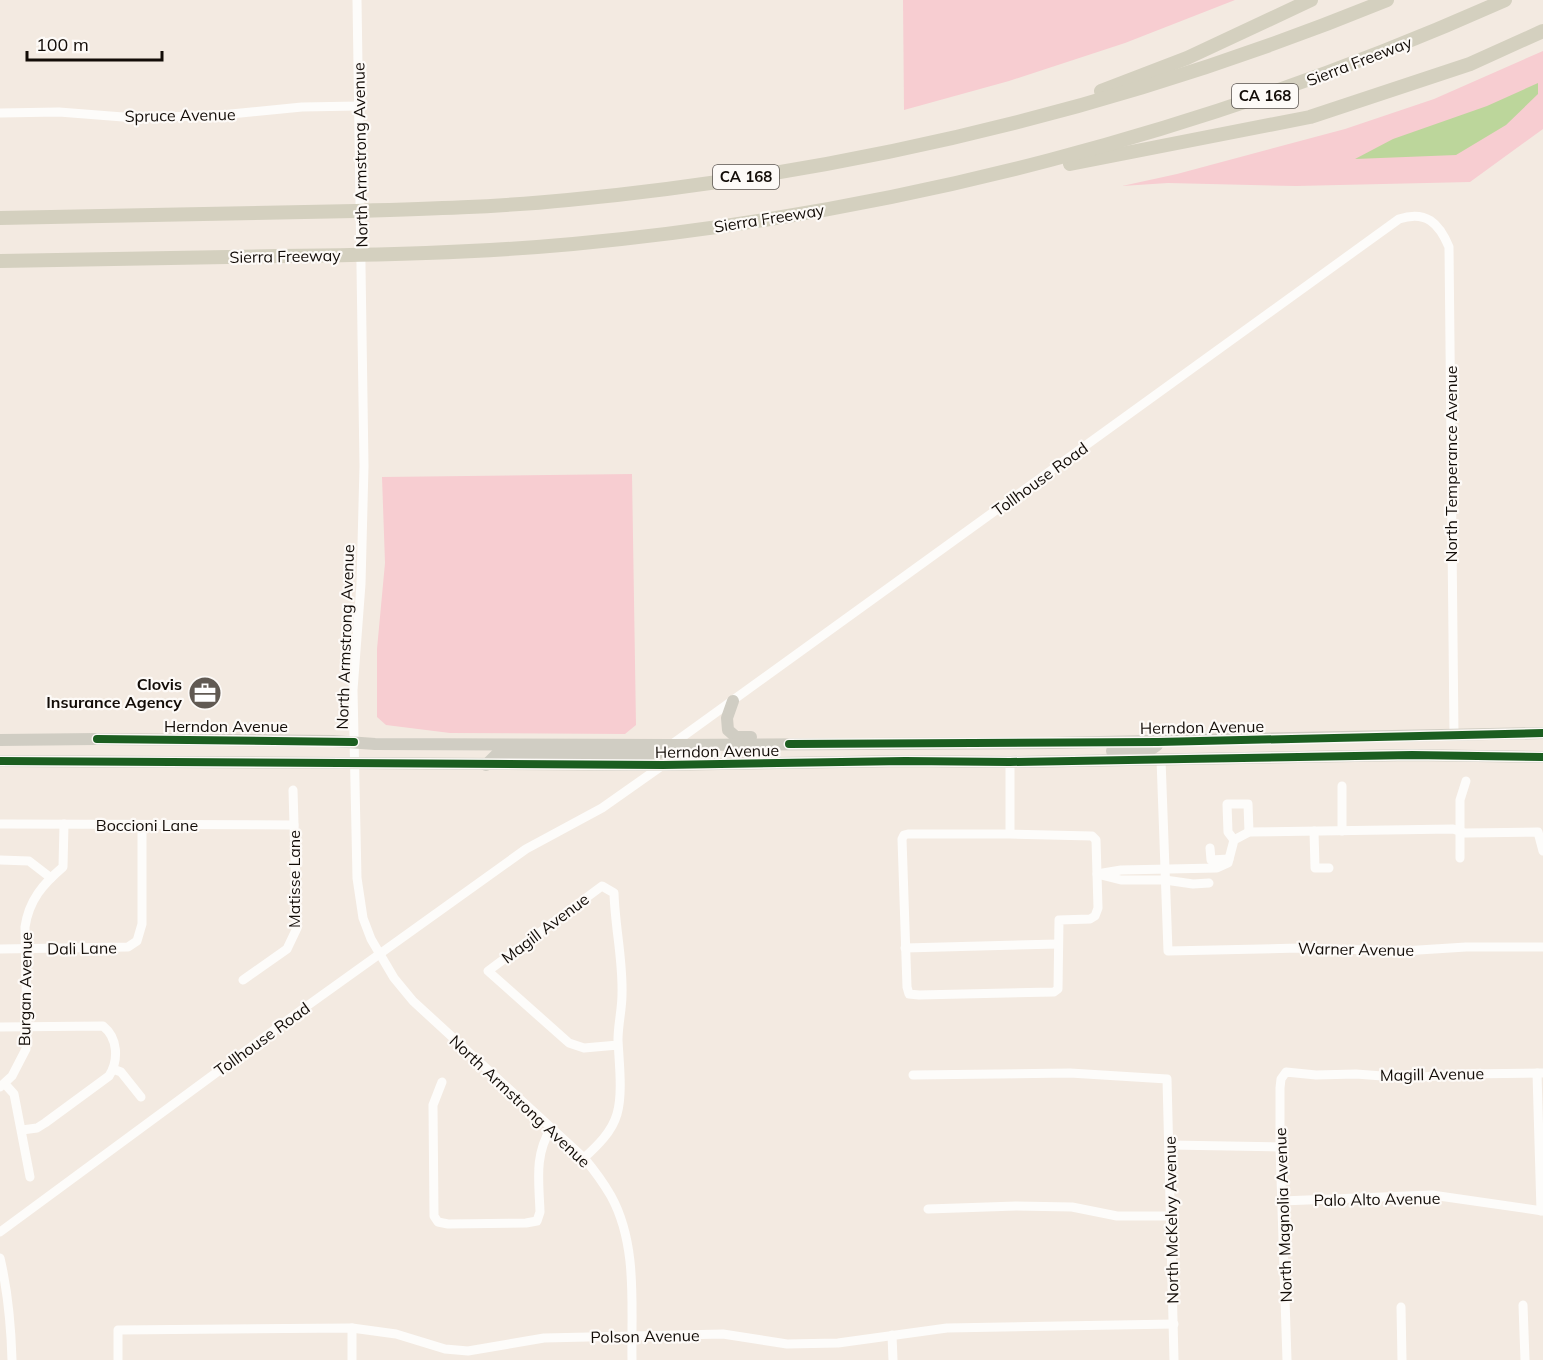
<svg xmlns="http://www.w3.org/2000/svg" width="1543" height="1360" viewBox="0 0 1543 1360" font-family="Mulish,sans-serif">
<style>
.green{fill:#f7cdd1}
.water{fill:#bcd69b}
.lines{fill:none;stroke-linecap:round;stroke-linejoin:round}
.minor{stroke:#fdfcfa;stroke-width:9}
.major{stroke:#d0cdc3;stroke-width:12}
.highway{stroke:#d4d0bf;stroke-width:14}
.cycleway-casing{stroke:#fdfaf7;stroke-width:11}
.cycleway{stroke:#1b5e20;stroke-width:8}
.labels{text-anchor:middle;stroke-width:4.5;stroke-linejoin:round;paint-order:stroke}
.shield{fill:#fdfaf7;stroke:#58534f;stroke-width:1.5}
.shield-label{font-size:15px;font-weight:bold;fill:#120c07}
.street-label{font-size:16px;fill:#120c07;stroke:#fdfaf7}
.poi-label{font-size:16px;font-weight:bold;fill:#120c07;stroke:#fdfaf7;text-anchor:end}
</style>
<rect width="100%" height="100%" fill="#f3eae1"/>
<g class="green">
<path d="M 903,0 L 1235,0 L 1125,43 L 1009,81 L 904,110 Z"/>
<path d="M 1543,51 L 1543,129 L 1470,182 L 1296,186 L 1168,183 L 1122,186 L 1177,174 L 1345,129 L 1434,99 Z"/>
<path d="M 632,474 L 636,725 L 625,734 L 450,733 L 386,725 L 377,717 L 377,649 L 385,563 L 382,477 Z"/>
</g>
<path class="water" d="M 1538,83 L 1538,94 L 1506,125 L 1456,155 L 1355,159 L 1393,139 L 1487,106 Z"/>
<g class="lines">
<g class="minor">
<path d="M 357,0 L 364,466 L 361,584 L 353,690 L 357,878 L 363,918 L 371,939 L 394,978 L 413,1001 L 584,1158 C 594,1170 603,1182 611,1196 C 638,1245 631,1306 632,1360"/>
<path d="M 0,113 L 59,112 L 136,118 L 221,115 L 302,107 L 359,106"/>
<path d="M 671,745 L 1399,219 C 1426,210 1439,223 1449,247 L 1454,735"/>
<path d="M 1161,759 L 1168,951 L 1300,948 L 1403,951 L 1466,947 L 1543,947"/>
<path d="M 1010,762 L 1010,834 L 908,834 L 904,835 L 902,839 L 907,987 L 909,994 L 919,995 L 1054,992 L 1058,989 L 1059,920 L 1090,919 L 1095,916 L 1098,908 L 1096,840 L 1092,836 L 1010,834"/>
<path d="M 1342,786 L 1342,831"/>
<path d="M 0,824 L 294,825"/>
<path d="M 1314,831 L 1315,868 L 1329,868"/>
<path d="M 1234,840 L 1228,832 L 1227,804 L 1248,804 L 1249,832"/>
<path d="M 1210,848 L 1211,860 L 1229,859"/>
<path d="M 1460,858 L 1460,800 L 1466,781"/>
<path d="M 0,860 L 29,861 L 51,878"/>
<path d="M 1209,883 L 1193,884 L 1165,880 L 1121,880 L 1097,874 L 1121,870 L 1217,868 L 1228,863 L 1234,840 L 1249,832 L 1453,829 L 1465,833 L 1538,832 L 1543,851"/>
<path d="M 905,948 L 1058,944"/>
<path d="M 0,949 L 128,947 L 137,941 L 142,924 L 142,825"/>
<path d="M 243,980 L 287,949 L 297,928 L 293,790"/>
<path d="M 0,1027 L 103,1026 C 118,1038 119,1060 109,1076 L 45,1123 L 37,1128 L 22,1130"/>
<path d="M 113,1069 L 121,1072 L 141,1097"/>
<path d="M 1537,1073 L 1541,1211"/>
<path d="M 913,1075 L 1070,1073 L 1167,1079 L 1174,1360"/>
<path d="M 442,1082 L 433,1105 L 434,1216 L 438,1222 L 448,1224 L 526,1223 L 537,1221 L 540,1212 C 539,1181 534,1156 551,1128"/>
<path d="M 5,1084 L 14,1094 L 30,1177"/>
<path d="M 0,1087 L 12,1076 L 26,1049 L 27,1027 L 25,927 C 29,900 43,884 63,867 L 64,824"/>
<path d="M 1170,1145 L 1280,1147"/>
<path d="M 584,1158 C 597,1146 612,1132 617,1114 C 623,1094 619,1062 618,1040 C 618,1024 622,1010 622,994 C 623,960 615,927 614,893 L 602,886 L 488,971 L 569,1043 L 584,1048 L 618,1045"/>
<path d="M 1282,1201 L 1432,1195 L 1543,1211"/>
<path d="M 928,1209 L 1016,1206 L 1072,1207 L 1117,1216 L 1170,1216"/>
<path d="M 0,1232 L 300,1011 L 526,849 L 602,808 L 663,765"/>
<path d="M 0,1258 C 8,1292 11,1325 12,1360"/>
<path d="M 1523,1305 L 1525,1360"/>
<path d="M 1401,1307 L 1402,1360"/>
<path d="M 352,1328 L 352,1360"/>
<path d="M 892,1335 L 893,1360"/>
<path d="M 118,1360 L 118,1330 L 352,1328 L 396,1334 L 445,1349 L 468,1351 L 544,1338 L 723,1334 L 787,1344 L 838,1343 L 947,1328 L 1174,1324"/>
<path d="M 1287,1360 L 1280,1147 L 1280,1088 L 1281,1079 L 1286,1072 L 1316,1075 L 1356,1074 L 1409,1078 L 1462,1074 L 1543,1073"/>
</g>
<g class="major">
<path d="M 733,701 L 727,718 L 728,730 L 736,737 L 751,737"/>
<path d="M 0,740 L 97,739 L 333,741 L 375,744 L 671,745 L 1051,743 L 1543,733"/>
<path d="M 1112,751 L 1150,750 L 1157,745 L 1158,742"/>
<path d="M 0,761 L 663,765 L 905,761 L 1010,762 L 1412,755 L 1543,757"/>
<path d="M 486,765 L 497,754 L 655,754 L 663,752 L 670,747"/>
</g>
<g class="highway">
<path d="M 1101,91 L 1187,58 L 1311,0"/>
<path d="M 1070,164 L 1310,117 L 1470,64 L 1543,31"/>
<path d="M 0,218 C 118,215 237,214 355,211 C 426,209 498,207 568,200 C 849,173 1126,107 1387,0"/>
<path d="M 0,261 C 93,260 186,258 279,256 C 377,255 475,253 573,244 C 895,214 1210,132 1505,0"/>
</g>
<g class="cycleway-casing">
<g id="cycleway">
<path d="M 97,739 L 354,742"/>
<path d="M 789,744 L 1158,742 L 1543,733"/>
<path d="M 0,761 L 663,765 L 905,761 L 1010,762 L 1412,755 L 1543,757"/>
</g>
</g>
<use href="#cycleway" class="cycleway"/>
</g>
<defs>
<g id="office-disc" transform="scale(1.725)"><circle r="9.5" fill="#615a53" stroke="#fdfaf7"/><path d="M-6-3h4V-5.5h4V-3h4V5H-6ZM-1-4.5V-3h2v-1.5ZM-6 0V1H6V0Z" fill="#fff"/></g>
</defs>
<g fill-rule="evenodd">
<use href="#office-disc" x="205" y="693"/>
</g>
<g class="labels">
<g class="shield">
<rect x="1232" y="84" width="66" height="24" rx="4.5"/>
<rect x="713" y="165" width="66" height="24" rx="4.5"/>
</g>
<g class="shield-label">
<text x="1265" y="101">CA 168</text>
<text x="746" y="182">CA 168</text>
</g>
<g class="street-label">
<text transform="translate(1359 61) rotate(-21)" y="6">Sierra Freeway</text>
<text transform="translate(180 115) rotate(-1)" y="6">Spruce Avenue</text>
<text transform="translate(360 155) rotate(-91)" y="6">North Armstrong Avenue</text>
<text transform="translate(769 218) rotate(-9)" y="6">Sierra Freeway</text>
<text transform="translate(285 256) rotate(-1)" y="6">Sierra Freeway</text>
<text transform="translate(1451 464) rotate(-90)" y="6">North Temperance Avenue</text>
<text transform="translate(1040 479) rotate(-36)" y="6">Tollhouse Road</text>
<text transform="translate(345 637) rotate(-88)" y="6">North Armstrong Avenue</text>
<text x="226" y="732">Herndon Avenue</text>
<text transform="translate(1202 727) rotate(-1)" y="6">Herndon Avenue</text>
<text transform="translate(717 751) rotate(-1)" y="6">Herndon Avenue</text>
<text x="147" y="831">Boccioni Lane</text>
<text transform="translate(294 879) rotate(-90)" y="6">Matisse Lane</text>
<text transform="translate(545 928) rotate(-37)" y="6">Magill Avenue</text>
<text transform="translate(82 948) rotate(-1)" y="6">Dali Lane</text>
<text transform="translate(1356 949) rotate(1)" y="6">Warner Avenue</text>
<text transform="translate(25 989) rotate(-89)" y="6">Burgan Avenue</text>
<text transform="translate(262 1039) rotate(-36)" y="6">Tollhouse Road</text>
<text transform="translate(1432 1074) rotate(-1)" y="6">Magill Avenue</text>
<text transform="translate(520 1101) rotate(43)" y="6">North Armstrong Avenue</text>
<text transform="translate(1377 1199) rotate(-1)" y="6">Palo Alto Avenue</text>
<text transform="translate(1283 1215) rotate(-92)" y="6">North Magnolia Avenue</text>
<text transform="translate(1171 1220) rotate(-91)" y="6">North McKelvy Avenue</text>
<text transform="translate(645 1336) rotate(-1)" y="6">Polson Avenue</text>
</g>
<g class="poi-label">
<text x="182" y="690">Clovis<tspan x="182" dy="18">Insurance Agency</tspan></text>
</g>
</g>
<path d="M27 51v9h135v-9" fill="none" stroke="#120c07" stroke-width="3"/>
<text x="36" y="51" font-size="18" fill="#120c07" stroke="#fdfaf7" stroke-width="4.5" paint-order="stroke">100 m</text>
</svg>
